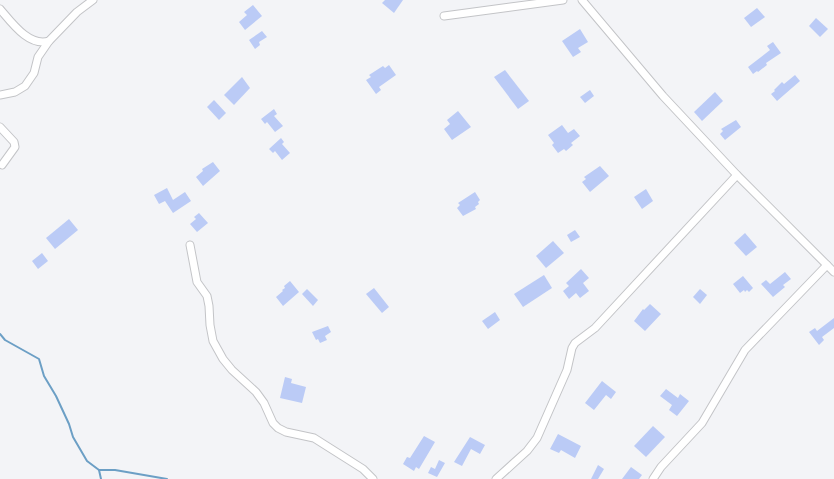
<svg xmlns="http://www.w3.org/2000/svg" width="834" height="479" viewBox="0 0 834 479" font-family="Helvetica,sans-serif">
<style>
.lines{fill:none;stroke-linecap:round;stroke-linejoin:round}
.stream{stroke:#6c9fc5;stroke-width:2}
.building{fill:#bbcbf6}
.street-casing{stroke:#c3c4c7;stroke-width:9}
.street{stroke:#fff;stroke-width:7}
</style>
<rect width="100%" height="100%" fill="#f3f4f7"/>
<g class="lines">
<g class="stream">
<path d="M 0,334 L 5,340 L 39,359 L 44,376 L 56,396 L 69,424 L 73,437 L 87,461 L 99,470 L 115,470 L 167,479"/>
<path d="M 99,470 L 101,479"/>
</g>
</g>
<g class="building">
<path d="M 385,0 L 403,0 L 394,13 L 382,3 Z"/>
<path d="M 253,5 L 262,16 L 245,30 L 239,22 L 247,15 L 244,12 Z"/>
<path d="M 757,8 L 765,17 L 751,27 L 744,18 Z"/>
<path d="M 816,18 L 828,29 L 820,37 L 809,26 Z"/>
<path d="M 580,29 L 588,42 L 578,48 L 581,52 L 573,57 L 562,41 Z"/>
<path d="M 262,31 L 267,37 L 259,42 L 260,45 L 255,49 L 249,40 Z"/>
<path d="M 773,42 L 781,53 L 766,63 L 767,65 L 758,72 L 757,71 L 753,74 L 748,67 L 770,50 L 767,46 Z"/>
<path d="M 389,65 L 396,75 L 379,87 L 381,90 L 376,94 L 366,80 L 371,77 L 369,75 L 383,66 L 385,68 Z"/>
<path d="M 505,70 L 529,101 L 518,109 L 494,77 Z"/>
<path d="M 795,75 L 800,81 L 777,101 L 771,94 L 775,91 L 774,90 L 782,82 L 784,84 Z"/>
<path d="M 242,77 L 250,88 L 234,105 L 224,95 Z"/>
<path d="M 590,90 L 594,96 L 585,103 L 580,97 Z"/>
<path d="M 715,92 L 723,101 L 702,121 L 694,112 Z"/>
<path d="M 214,100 L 226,113 L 219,120 L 207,107 Z"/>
<path d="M 274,109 L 277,114 L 274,116 L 283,126 L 275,132 L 267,122 L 265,124 L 261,119 Z"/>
<path d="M 458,111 L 471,127 L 452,140 L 444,129 L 450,124 L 447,120 Z"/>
<path d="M 736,120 L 741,127 L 725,140 L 720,134 L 723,131 L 721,129 Z"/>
<path d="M 562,125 L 568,133 L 574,129 L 580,136 L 571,143 L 573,145 L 566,151 L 564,149 L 558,153 L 552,145 L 554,143 L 548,135 Z"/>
<path d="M 281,138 L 284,142 L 282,144 L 290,153 L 282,160 L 275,151 L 273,153 L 269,149 Z"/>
<path d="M 213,162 L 220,171 L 203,186 L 196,177 L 203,171 L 202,169 Z"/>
<path d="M 600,166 L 609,176 L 590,192 L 582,182 L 586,179 L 584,177 Z"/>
<path d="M 167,188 L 173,200 L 185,192 L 191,201 L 173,213 L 165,201 L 159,204 L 154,195 Z"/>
<path d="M 646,189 L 653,201 L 642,209 L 634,197 Z"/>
<path d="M 475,192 L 480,200 L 478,202 L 479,204 L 475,207 L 476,209 L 463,216 L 457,208 L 460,205 L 458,203 Z"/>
<path d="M 199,213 L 208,223 L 197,232 L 190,224 L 196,219 L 194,217 Z"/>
<path d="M 69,219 L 78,230 L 55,249 L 46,238 Z"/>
<path d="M 575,230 L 580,237 L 571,242 L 567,235 Z"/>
<path d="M 745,233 L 757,247 L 746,256 L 734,243 Z"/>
<path d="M 553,241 L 564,253 L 546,268 L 536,256 Z"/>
<path d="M 42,253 L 48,261 L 38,269 L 32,261 Z"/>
<path d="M 581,269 L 589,278 L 583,283 L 589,291 L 580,298 L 576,293 L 569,299 L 563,291 L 569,286 L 566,283 Z"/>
<path d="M 785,272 L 791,279 L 783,285 L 785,287 L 773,297 L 761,284 L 766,280 L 770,284 Z"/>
<path d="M 544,275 L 552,288 L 523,307 L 514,294 Z"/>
<path d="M 743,276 L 753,288 L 749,292 L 747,290 L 745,292 L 744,290 L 740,293 L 733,284 Z"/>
<path d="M 290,281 L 299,292 L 283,306 L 276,297 L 283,291 L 282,290 L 285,288 L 284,286 Z"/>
<path d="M 374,288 L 389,307 L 382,313 L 366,294 Z"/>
<path d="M 307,289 L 318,300 L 313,306 L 302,294 Z"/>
<path d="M 700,289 L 707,295 L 700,304 L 693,297 Z"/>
<path d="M 650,304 L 661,314 L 645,331 L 634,321 L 643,309 L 644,310 Z"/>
<path d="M 495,312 L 500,320 L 488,329 L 482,321 Z"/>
<path d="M 834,318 L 834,328 L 822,337 L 824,340 L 819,345 L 809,332 L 815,328 L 817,331 Z"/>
<path d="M 328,326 L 331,332 L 325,336 L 327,340 L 320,343 L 318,339 L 316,340 L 312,332 Z"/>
<path d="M 285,377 L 292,379 L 291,383 L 306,387 L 302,403 L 280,398 Z"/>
<path d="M 602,381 L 616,392 L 611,399 L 606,395 L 594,410 L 585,403 Z"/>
<path d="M 666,389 L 678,398 L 680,394 L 689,401 L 677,416 L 669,410 L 672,405 L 660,396 Z"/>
<path d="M 653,426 L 665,437 L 646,457 L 634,446 Z"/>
<path d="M 558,434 L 581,446 L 575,458 L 561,450 L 559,453 L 550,449 Z"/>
<path d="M 424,436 L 435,442 L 419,469 L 416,467 L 414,471 L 403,464 L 407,457 L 410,458 Z"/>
<path d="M 470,437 L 485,445 L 480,454 L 471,449 L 462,466 L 454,462 Z"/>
<path d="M 439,460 L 445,463 L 437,477 L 428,473 L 431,467 L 435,469 Z"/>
<path d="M 598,465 L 604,469 L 598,479 L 591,479 Z"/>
<path d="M 631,467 L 642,475 L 639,479 L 622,479 Z"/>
</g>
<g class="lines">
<g class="street-casing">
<g id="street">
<path d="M 582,0 L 663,96 L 737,175 L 834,272"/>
<path d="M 0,9 C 12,23 29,47 49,41"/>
<path d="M 444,16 L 563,0"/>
<path d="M 0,95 L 15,92 L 25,86 L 34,73 L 38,57 L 49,41 L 77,12 L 93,0"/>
<path d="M 0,127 L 14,142 L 15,147 L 2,165"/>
<path d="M 190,245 L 197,282 L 207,296 L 209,306 L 210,325 L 213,341 L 223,359 L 232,370 L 256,392 L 264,403 L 273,423 L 278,428 L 286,432 L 314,438 L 363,469 L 373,479"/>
<path d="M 496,479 L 527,451 L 537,438 L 567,370 L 572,348 L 575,343 L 595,328 L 737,175"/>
<path d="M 653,479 L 661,467 L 702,423 L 745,350 L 827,265"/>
</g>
</g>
<use href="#street" class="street"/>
</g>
</svg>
